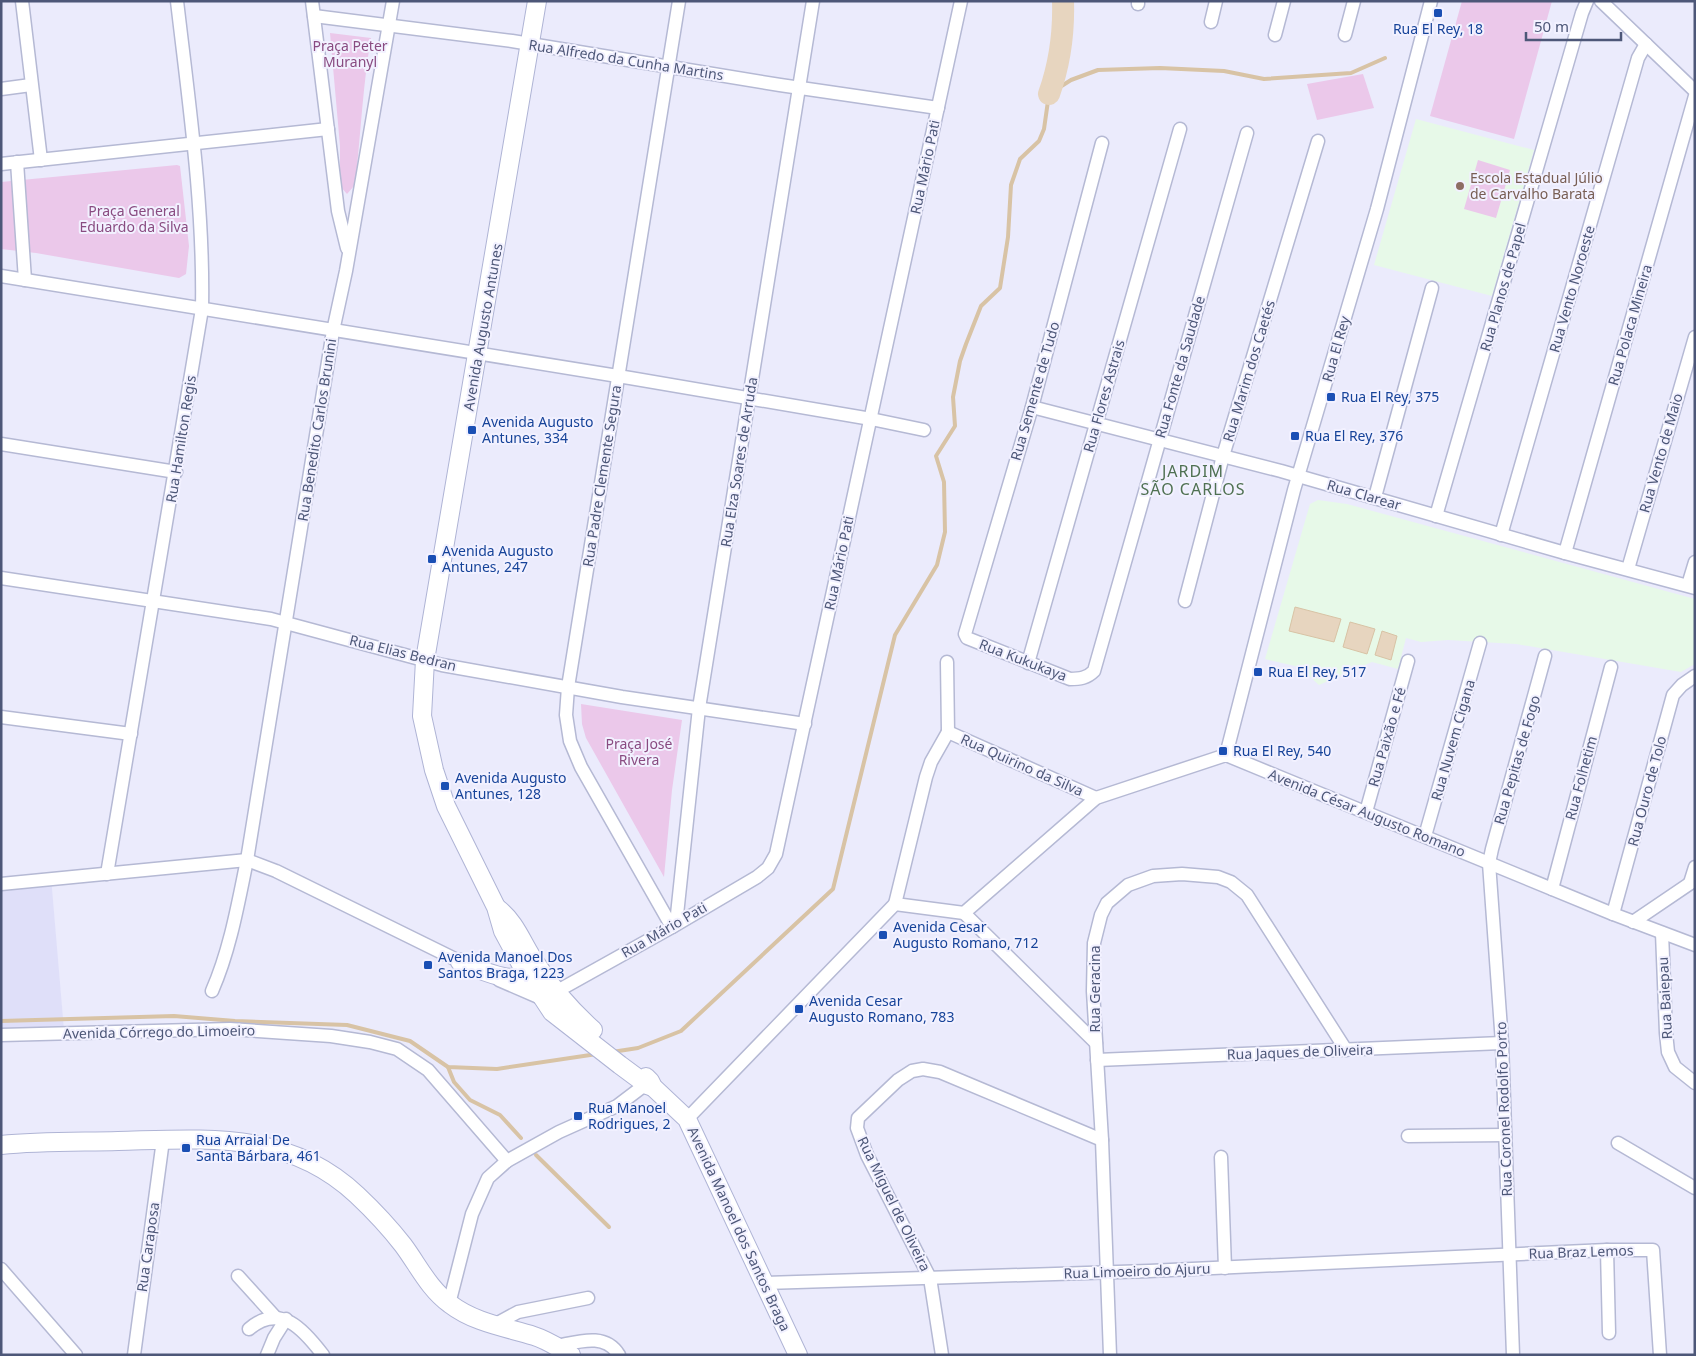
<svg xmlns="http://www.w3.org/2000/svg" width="1696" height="1356" viewBox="0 0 1696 1356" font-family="'Noto Sans',sans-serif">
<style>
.residential{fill:#dfdff9}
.education{fill:#e7f9e8}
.green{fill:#ebc8ea}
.water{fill:#e7d5bf;stroke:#d8c3a5}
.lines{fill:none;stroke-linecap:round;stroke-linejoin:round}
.stream{stroke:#d8c3a5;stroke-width:4}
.river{stroke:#e7d5bf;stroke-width:22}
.street-casing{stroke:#b5b9d4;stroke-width:15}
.secondary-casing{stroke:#afb4d5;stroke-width:20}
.street{stroke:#fff;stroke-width:12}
.secondary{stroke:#fff;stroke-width:18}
.transit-dot{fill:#1a4fb4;stroke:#f2f1ff;stroke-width:2}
.education-dot{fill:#8d6e63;stroke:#f2f1ff;stroke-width:2}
.labels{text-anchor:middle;stroke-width:4;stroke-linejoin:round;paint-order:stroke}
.transit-label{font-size:14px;fill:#164399;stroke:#f2f1ff;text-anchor:start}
.park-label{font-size:14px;fill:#894b81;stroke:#f2f1ff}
.street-label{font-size:14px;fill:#4d5778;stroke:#f2f1ff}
.education-label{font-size:14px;fill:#785e54;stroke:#f2f1ff;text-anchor:start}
.quarter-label{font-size:16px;letter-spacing:1px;fill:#4f7152;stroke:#f2f1ff}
</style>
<rect width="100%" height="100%" fill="#ebebfc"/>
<path class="residential" d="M 51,877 L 64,1030 L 1,1033 L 1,882 Z"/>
<g class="education">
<path d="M 1416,119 L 1534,150 L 1492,296 L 1374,265 Z"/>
<path d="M 1318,500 L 1347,504 L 1695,599 L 1695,664 L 1681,672 L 1516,644 L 1448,640 L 1421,642 L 1406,638 L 1398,669 L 1372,662 L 1319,685 L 1299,667 L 1265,659 L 1310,504 Z"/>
</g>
<g class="green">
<path d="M 1462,1 L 1552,1 L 1514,139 L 1430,116 Z"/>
<path d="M 330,33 L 371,38 C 363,84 361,130 356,176 L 354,186 L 347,194 L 340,186 L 340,146 Z"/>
<path d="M 1363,74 L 1374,108 L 1317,120 L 1307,84 Z"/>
<path d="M 1478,160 L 1510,170 L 1496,218 L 1464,209 Z"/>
<path d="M 177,165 L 180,166 L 189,246 L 186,274 L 179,278 L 36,253 L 1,249 L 1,182 Z"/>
<path d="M 581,704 L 682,720 L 672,790 L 664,877 L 586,738 L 582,724 Z"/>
</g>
<g class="water">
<path d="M 1295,607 L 1341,619 L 1334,642 L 1289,631 Z"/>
<path d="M 1350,622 L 1375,629 L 1367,654 L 1343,647 Z"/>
<path d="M 1382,631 L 1397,636 L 1391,660 L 1375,655 Z"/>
</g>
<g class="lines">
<g class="stream">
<path d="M 1,1021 L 174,1016 L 235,1021 L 347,1025 L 410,1041 L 448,1067 L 497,1069 L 597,1054"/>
<path d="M 612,1052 L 638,1048 L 681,1031 L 833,889 L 895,635 L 937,565 L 945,532 L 944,482 L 936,456 L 955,426 L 953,397 L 960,361 L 966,344 L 981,306 L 1000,288 L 1008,237 L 1011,185 L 1020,159 L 1039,141 L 1044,129 L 1049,94 L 1071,80 L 1098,70 L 1160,68 L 1224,71 L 1264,79 L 1351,73 L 1385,58"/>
<path d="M 448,1067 L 454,1082 L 470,1100 L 500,1115 L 521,1138"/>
<path d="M 536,1155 L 609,1227"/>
</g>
<path class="river" d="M 1049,94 C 1060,63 1064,34 1063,1"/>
<g class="street-casing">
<g id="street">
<path d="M 22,1 L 41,160"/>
<path d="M 312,1 L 338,211 L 347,248"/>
<path d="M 1601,1 L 1695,91"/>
<path d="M 1138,4 L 1138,1"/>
<path d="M 314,16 L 512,41 L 780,85 L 938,108"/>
<path d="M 1211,22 L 1216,1"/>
<path d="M 1275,35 L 1284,1"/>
<path d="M 1345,35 L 1354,1"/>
<path d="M 1,89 L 31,85"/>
<path d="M 1102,143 L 1032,407 L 965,634 L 967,638 L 1070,679 C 1080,679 1087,678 1094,671 L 1247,133"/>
<path d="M 17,162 L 25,280"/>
<path d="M 1,164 L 328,129"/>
<path d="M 1,276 L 630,378 L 871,419 L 924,430"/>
<path d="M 1032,407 L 1281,471 L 1565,553 L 1695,588"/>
<path d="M 1,444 L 176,472"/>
<path d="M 1375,497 L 1432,288"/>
<path d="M 1436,516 L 1582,13 L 1587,1"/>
<path d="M 1501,535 L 1638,58 L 1646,44"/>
<path d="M 1565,553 L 1695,96"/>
<path d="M 1628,569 L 1695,337"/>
<path d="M 1,578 L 271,619 L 442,665 L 622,697 L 805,724"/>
<path d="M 1688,585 L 1695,562"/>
<path d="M 1185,601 L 1223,456 L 1318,141"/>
<path d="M 947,662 L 948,732"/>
<path d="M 1028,663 L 1180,129"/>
<path d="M 1,717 L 131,734"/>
<path d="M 948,732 L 1096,798"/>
<path d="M 1226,755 L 1294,490 L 1377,209 L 1431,1"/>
<path d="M 1366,812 L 1408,661"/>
<path d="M 1425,836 L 1480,643"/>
<path d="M 107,874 L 202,309 C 204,206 189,104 177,1"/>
<path d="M 1690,883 L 1695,867"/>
<path d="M 1,884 L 247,860 L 276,871 L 467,965"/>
<path d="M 1552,889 L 1611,667"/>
<path d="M 895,904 L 926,777 L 931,762 L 948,732"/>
<path d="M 964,913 L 1096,1043"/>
<path d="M 1613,914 L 1673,695 L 1682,685 L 1695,676"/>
<path d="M 1633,922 L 1695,880"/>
<path d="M 676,924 L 699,708 L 813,1"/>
<path d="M 672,927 L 581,767 L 570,741 L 566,715 L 568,687 L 679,1"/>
<path d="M 1662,933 L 1666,1033 L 1668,1052 L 1675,1067 L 1695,1083"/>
<path d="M 499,980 L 543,999 L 672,927 L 757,877 L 768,868 L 776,854 L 961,1"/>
<path d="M 212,991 C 230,950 238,904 247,860 L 333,331 L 346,271 L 393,1"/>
<path d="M 1,1035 L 230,1029 L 331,1036 L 370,1042 L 397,1049 L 428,1070 L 507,1161"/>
<path d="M 1097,1060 L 1502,1043"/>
<path d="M 687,1119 L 895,904 L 964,913 L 1096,798 L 1226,755 L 1613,914 L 1695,945"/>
<path d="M 1408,1136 L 1505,1135"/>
<path d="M 1618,1143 L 1695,1188"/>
<path d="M 1221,1157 L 1225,1268"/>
<path d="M 1607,1250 L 1609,1333"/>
<path d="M 1,1269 L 76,1355"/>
<path d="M 238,1276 L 276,1318"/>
<path d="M 765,1283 L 1149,1271 L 1607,1250 L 1653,1250 L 1660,1355"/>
<path d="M 449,1304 L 472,1214 L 488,1178 L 507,1161 L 559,1132 L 617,1106 L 650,1081"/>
<path d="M 494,1325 L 518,1312 L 588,1298"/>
<path d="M 249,1329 C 280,1302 304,1330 323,1355"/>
<path d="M 556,1346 C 578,1342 605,1332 619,1355"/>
<path d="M 134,1355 L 163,1140"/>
<path d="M 267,1355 L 274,1338 L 286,1319"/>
<path d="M 942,1355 L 930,1278 L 867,1155 L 857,1128 L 858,1118 L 898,1080 L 912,1071 L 923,1069 L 940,1072 L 1102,1140"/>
<path d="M 1110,1355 L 1102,1140 L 1093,991 L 1094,943 L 1101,915 L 1107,903 L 1128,885 L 1153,876 L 1182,874 L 1218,877 L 1231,882 L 1247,895 L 1346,1050"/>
<path d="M 1513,1355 L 1502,1043 L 1489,863 L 1492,849 L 1545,656"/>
</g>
</g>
<g class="secondary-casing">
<g id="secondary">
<path d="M 537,1 L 425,660 L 422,716 L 434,770 L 446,806 L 496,907 L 503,931 L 523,968 L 552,1012 L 620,1065 L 647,1085 L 653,1087"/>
<path d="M 497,908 C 517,923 523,946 537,965 C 553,990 571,1010 593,1030"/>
<path d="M 460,962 C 474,967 509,984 521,975 L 523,968"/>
<path d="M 646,1077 L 650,1081 L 653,1087 L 687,1119 L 798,1355"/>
<path d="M 1,1145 C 40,1141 80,1142 118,1141 C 206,1139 288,1130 357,1195 C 374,1211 389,1227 403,1245 C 418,1265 429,1289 450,1304 C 475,1323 505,1327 534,1336 C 547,1340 559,1348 571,1355"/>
</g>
</g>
<use href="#street" class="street"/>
<use href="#secondary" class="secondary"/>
</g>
<g class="transit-dot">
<rect x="1433" y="8" width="10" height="10" rx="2.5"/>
<rect x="1326" y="392" width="10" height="10" rx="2.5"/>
<rect x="467" y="425" width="10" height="10" rx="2.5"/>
<rect x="1290" y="431" width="10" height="10" rx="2.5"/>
<rect x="427" y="554" width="10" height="10" rx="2.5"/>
<rect x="1253" y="667" width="10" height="10" rx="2.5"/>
<rect x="1218" y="746" width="10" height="10" rx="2.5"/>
<rect x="440" y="781" width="10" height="10" rx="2.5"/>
<rect x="878" y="930" width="10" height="10" rx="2.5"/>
<rect x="423" y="960" width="10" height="10" rx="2.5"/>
<rect x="794" y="1004" width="10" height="10" rx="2.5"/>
<rect x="573" y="1111" width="10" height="10" rx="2.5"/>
<rect x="181" y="1143" width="10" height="10" rx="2.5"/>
</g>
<circle class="education-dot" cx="1460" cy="186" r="5"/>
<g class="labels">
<g class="transit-label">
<text x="1438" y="34" text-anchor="middle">Rua El Rey, 18</text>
<text x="1341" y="402">Rua El Rey, 375</text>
<text x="482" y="427">Avenida Augusto<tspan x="482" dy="16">Antunes, 334</tspan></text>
<text x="1305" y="441">Rua El Rey, 376</text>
<text x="442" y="556">Avenida Augusto<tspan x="442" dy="16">Antunes, 247</tspan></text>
<text x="1268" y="677">Rua El Rey, 517</text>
<text x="1233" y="756">Rua El Rey, 540</text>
<text x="455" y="783">Avenida Augusto<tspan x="455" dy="16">Antunes, 128</tspan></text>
<text x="893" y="932">Avenida Cesar<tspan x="893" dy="16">Augusto Romano, 712</tspan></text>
<text x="438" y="962">Avenida Manoel Dos<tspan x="438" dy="16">Santos Braga, 1223</tspan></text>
<text x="809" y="1006">Avenida Cesar<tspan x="809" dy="16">Augusto Romano, 783</tspan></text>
<text x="588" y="1113">Rua Manoel<tspan x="588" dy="16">Rodrigues, 2</tspan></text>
<text x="196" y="1145">Rua Arraial De<tspan x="196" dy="16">Santa Bárbara, 461</tspan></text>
</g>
<g class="park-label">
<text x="350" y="51">Praça Peter<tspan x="350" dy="16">Muranyl</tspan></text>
<text x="134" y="216">Praça General<tspan x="134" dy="16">Eduardo da Silva</tspan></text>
<text x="639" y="749">Praça José<tspan x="639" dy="16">Rivera</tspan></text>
</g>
<g class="street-label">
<text transform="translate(626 60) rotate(9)" y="5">Rua Alfredo da Cunha Martins</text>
<text transform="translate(925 167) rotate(-78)" y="5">Rua Mário Pati</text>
<text transform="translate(1503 287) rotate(-74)" y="5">Rua Planos de Papel</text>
<text transform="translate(1572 289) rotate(-74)" y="5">Rua Vento Noroeste</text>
<text transform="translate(1630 325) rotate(-74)" y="5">Rua Polaca Mineira</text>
<text transform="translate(483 327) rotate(-80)" y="5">Avenida Augusto Antunes</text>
<text transform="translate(1336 349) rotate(-74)" y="5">Rua El Rey</text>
<text transform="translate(1180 367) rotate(-74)" y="5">Rua Fonte da Saudade</text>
<text transform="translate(1249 371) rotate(-73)" y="5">Rua Marim dos Caetés</text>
<text transform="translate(1035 391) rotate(-74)" y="5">Rua Semente de Tudo</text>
<text transform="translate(1104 396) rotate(-74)" y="5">Rua Flores Astrais</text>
<text transform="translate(317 430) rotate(-81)" y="5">Rua Benedito Carlos Brunini</text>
<text transform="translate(181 439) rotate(-81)" y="5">Rua Hamilton Regis</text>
<text transform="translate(1661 453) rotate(-74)" y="5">Rua Vento de Maio</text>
<text transform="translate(739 462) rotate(-81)" y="5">Rua Elza Soares de Arruda</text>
<text transform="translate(602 476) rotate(-81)" y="5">Rua Padre Clemente Segura</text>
<text transform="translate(1364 495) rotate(16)" y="5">Rua Clarear</text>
<text transform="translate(839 563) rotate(-78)" y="5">Rua Mário Pati</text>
<text transform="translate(403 653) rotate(14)" y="5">Rua Elias Bedran</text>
<text transform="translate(1023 660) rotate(21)" y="5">Rua Kukukaya</text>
<text transform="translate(1387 737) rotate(-74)" y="5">Rua Paixão e Fé</text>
<text transform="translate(1453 740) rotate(-74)" y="5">Rua Nuvem Cigana</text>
<text transform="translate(1517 760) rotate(-74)" y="5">Rua Pepitas de Fogo</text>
<text transform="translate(1022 765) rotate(24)" y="5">Rua Quirino da Silva</text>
<text transform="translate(1581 778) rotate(-75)" y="5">Rua Folhetim</text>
<text transform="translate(1647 791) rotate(-75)" y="5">Rua Ouro de Tolo</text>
<text transform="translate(1367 813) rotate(22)" y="5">Avenida César Augusto Romano</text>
<text transform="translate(664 930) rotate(-30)" y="5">Rua Mário Pati</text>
<text transform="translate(1095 989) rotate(-90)" y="5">Rua Geracina</text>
<text transform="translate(1665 998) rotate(-93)" y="5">Rua Baiepau</text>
<text transform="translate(159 1032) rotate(-1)" y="5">Avenida Córrego do Limoeiro</text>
<text transform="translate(1300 1052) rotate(-2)" y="5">Rua Jaques de Oliveira</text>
<text transform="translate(1504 1109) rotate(-92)" y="5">Rua Coronel Rodolfo Porto</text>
<text transform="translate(894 1204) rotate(64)" y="5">Rua Miguel de Oliveira</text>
<text transform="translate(739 1229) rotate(65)" y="5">Avenida Manoel dos Santos Braga</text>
<text transform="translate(148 1247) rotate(-82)" y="5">Rua Caraposa</text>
<text transform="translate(1581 1252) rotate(-2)" y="5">Rua Braz Lemos</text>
<text transform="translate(1137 1271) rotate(-2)" y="5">Rua Limoeiro do Ajuru</text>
</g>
<g class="education-label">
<text x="1470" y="183">Escola Estadual Júlio<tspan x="1470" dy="16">de Carvalho Barata</tspan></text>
</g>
<g class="quarter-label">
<text x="1193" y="477">JARDIM<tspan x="1193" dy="18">SÃO CARLOS</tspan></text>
</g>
</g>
<rect width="1696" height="1356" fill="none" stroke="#4d5778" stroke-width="5"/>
<path d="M1526 32v8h95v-8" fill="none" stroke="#4d5778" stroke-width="2.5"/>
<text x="1534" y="32" font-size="15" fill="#4d5778" stroke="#f2f1ff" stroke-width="4" paint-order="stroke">50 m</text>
</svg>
